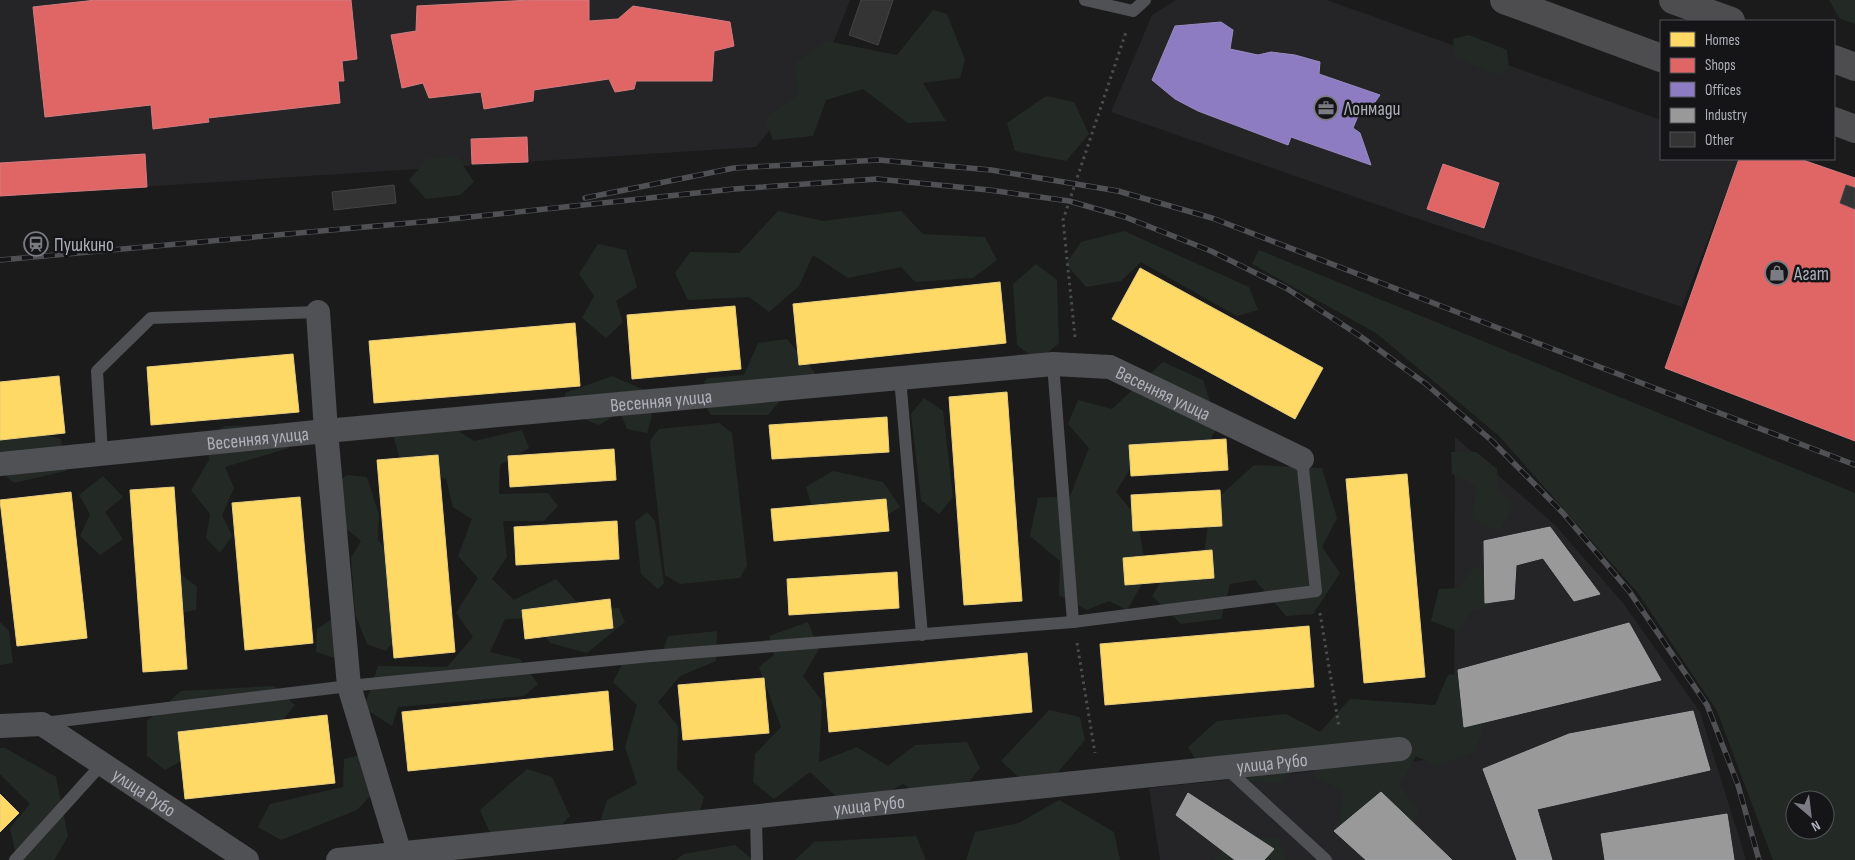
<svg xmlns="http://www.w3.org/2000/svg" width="1855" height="860" viewBox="0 0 1855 860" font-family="'Sofia Sans Condensed',sans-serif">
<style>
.built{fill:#252527}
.green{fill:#232a25;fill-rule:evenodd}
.homes{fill:#ffd966;stroke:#e7cd80}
.shops{fill:#e06666;stroke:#d17c80}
.offices{fill:#8e7cc3;stroke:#988cc1}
.industry{fill:#999;stroke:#9fa0a3}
.building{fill:#343435;stroke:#444447}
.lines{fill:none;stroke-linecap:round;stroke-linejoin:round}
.path{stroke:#4b4c4f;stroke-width:3;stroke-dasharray:2.5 4;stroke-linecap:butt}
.lane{stroke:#505154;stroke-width:12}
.street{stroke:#505154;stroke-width:24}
.primary{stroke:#4d4d50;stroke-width:28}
.rail-casing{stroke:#505154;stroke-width:5.5}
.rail{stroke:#151517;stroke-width:4;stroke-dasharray:11;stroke-linecap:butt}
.labels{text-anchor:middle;stroke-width:5;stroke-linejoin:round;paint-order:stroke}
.poi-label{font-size:19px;fill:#aeb1bb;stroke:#151517;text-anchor:start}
.street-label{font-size:19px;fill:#aeb1bb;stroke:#151517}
</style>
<rect width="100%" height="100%" fill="#1b1b1b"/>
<g class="built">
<path d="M 0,0 L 850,0 L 826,61 L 756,147 L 0,196 Z"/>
<path d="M 1176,0 L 1327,0 L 1661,120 L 1661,159 L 1739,159 L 1682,307 L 1407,215 L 1111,112 L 1152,15 Z"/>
<path d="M 1455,437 L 1555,525 L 1623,603 L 1700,712 L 1746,860 L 1160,860 L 1149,788 L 1454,757 Z"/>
</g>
<g class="green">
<path d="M 1829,0 L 1855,0 L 1855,24 L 1839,18 Z"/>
<path d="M 933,10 L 947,14 L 965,60 L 960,78 L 923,83 L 946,121 L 908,123 L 863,89 L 826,100 L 813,136 L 773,140 L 765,119 L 798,95 L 796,62 L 826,41 L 897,55 Z"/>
<path d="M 1469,35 L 1507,50 L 1509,69 L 1498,75 L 1455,57 L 1453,39 Z"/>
<path d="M 1046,96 L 1074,102 L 1089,134 L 1066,161 L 1015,151 L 1007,123 Z"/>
<path d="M 457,156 L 474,182 L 460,195 L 426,199 L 409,180 L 428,158 Z"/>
<path d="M 778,211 L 823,221 L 901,211 L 923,234 L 985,237 L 997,260 L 973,278 L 915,282 L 901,267 L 848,278 L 813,255 L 799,286 L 769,312 L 749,297 L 688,300 L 675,273 L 690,252 L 739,253 Z"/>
<path d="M 1124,231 L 1249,287 L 1258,310 L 1237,316 L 1141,262 L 1121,281 L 1086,287 L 1066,264 L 1081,242 Z"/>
<path d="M 598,244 L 626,250 L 637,287 L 616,301 L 623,322 L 606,338 L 582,318 L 594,296 L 579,274 Z"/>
<path d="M 1259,250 L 1855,493 L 1855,860 L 1773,860 L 1717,711 L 1638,593 L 1499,436 L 1376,333 L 1252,264 ZM 1795,800 L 1825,800 L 1825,830 L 1795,830 Z"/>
<path d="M 1036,264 L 1057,280 L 1059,343 L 1038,361 L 1017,345 L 1013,284 Z"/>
<path d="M 787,339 L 815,373 L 807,391 L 784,396 L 768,415 L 711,415 L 697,393 L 707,378 L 744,375 L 758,343 Z"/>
<path d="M 1163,362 L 1203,380 L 1218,426 L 1199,459 L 1135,461 L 1116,492 L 1137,517 L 1147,575 L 1127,610 L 1109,601 L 1087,610 L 1059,595 L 1060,561 L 1030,536 L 1038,498 L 1070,496 L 1089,448 L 1068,424 L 1078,400 L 1112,409 Z"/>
<path d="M 612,376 L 647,391 L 652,416 L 647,433 L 627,429 L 620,412 L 599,425 L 563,411 L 565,393 Z"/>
<path d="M 924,398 L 943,411 L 953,497 L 939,514 L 921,500 L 911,414 Z"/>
<path d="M 426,410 L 474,441 L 522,430 L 529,448 L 500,465 L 499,494 L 548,493 L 558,506 L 544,521 L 503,521 L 507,557 L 492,579 L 514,600 L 556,579 L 584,610 L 619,608 L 625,622 L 587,653 L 550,643 L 533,618 L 505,619 L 490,652 L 520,659 L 538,684 L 524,696 L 398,707 L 392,726 L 364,708 L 378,666 L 447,667 L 473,637 L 456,613 L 478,578 L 458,556 L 472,519 L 453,507 L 446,479 L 402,467 L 393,435 Z"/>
<path d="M 719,423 L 732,433 L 747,565 L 740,578 L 680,584 L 665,575 L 650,441 L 659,429 Z"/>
<path d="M 275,425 L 289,448 L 225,467 L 234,488 L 222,515 L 232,536 L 220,553 L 206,538 L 210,514 L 191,490 L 209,460 L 205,438 L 225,426 Z"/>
<path d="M 18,426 L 61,439 L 66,471 L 14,483 L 0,471 L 0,438 Z"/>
<path d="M 1451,452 L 1476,452 L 1497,469 L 1498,490 L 1514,504 L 1499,531 L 1472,519 L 1477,486 L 1452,474 Z"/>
<path d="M 1254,465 L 1322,468 L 1337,518 L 1322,547 L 1340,573 L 1313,614 L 1286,616 L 1255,580 L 1230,584 L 1221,619 L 1181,624 L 1152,596 L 1174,560 L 1204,554 L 1211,504 Z"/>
<path d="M 833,471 L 883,482 L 900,507 L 871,526 L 814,513 L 806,487 Z"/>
<path d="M 347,475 L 367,477 L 379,515 L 378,540 L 396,562 L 403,628 L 386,651 L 367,644 L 355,614 L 351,558 L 361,541 L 337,521 L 332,488 Z"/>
<path d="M 103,476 L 123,497 L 105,512 L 123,539 L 100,555 L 80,536 L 90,514 L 79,495 Z"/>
<path d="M 647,512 L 655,521 L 664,583 L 658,589 L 641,574 L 635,522 Z"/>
<path d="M 168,564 L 197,587 L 196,610 L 176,614 Z"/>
<path d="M 1473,566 L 1501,577 L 1492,605 L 1471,611 L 1458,631 L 1431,621 L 1439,589 L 1460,588 Z"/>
<path d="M 335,617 L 341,660 L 316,652 L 317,629 Z"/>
<path d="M 0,622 L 9,631 L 13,663 L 0,665 Z"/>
<path d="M 808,622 L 819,649 L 803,676 L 822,701 L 819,762 L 857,747 L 888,766 L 915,745 L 967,742 L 980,768 L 963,789 L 924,797 L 903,784 L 877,798 L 842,802 L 810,772 L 774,799 L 753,782 L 755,754 L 781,727 L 759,667 L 774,655 L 769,636 Z"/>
<path d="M 717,631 L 716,661 L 680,676 L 658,702 L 678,726 L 677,769 L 704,797 L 697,821 L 599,825 L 607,800 L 637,784 L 625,747 L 637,705 L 613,682 L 629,651 L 660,660 L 668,636 Z"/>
<path d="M 1479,672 L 1493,701 L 1475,752 L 1437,766 L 1416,756 L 1400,785 L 1420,813 L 1400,850 L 1362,860 L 1340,831 L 1343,790 L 1316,778 L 1306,751 L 1283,783 L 1207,778 L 1188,747 L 1217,721 L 1286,714 L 1320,732 L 1350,699 L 1435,705 L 1448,675 Z"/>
<path d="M 274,686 L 295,705 L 278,726 L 187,758 L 165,770 L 147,756 L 147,721 L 181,691 Z"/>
<path d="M 1049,710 L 1080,717 L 1085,740 L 1054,777 L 1023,781 L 1001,761 Z"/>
<path d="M 0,748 L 5,748 L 56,777 L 68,836 L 54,860 L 17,860 L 10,828 L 30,804 L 0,774 Z"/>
<path d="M 359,755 L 386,779 L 357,810 L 281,840 L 258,827 L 270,804 L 343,787 L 344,759 Z"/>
<path d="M 527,769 L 552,777 L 570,816 L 556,831 L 491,835 L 480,810 Z"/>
<path d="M 1059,800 L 1114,832 L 1120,860 L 966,860 L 975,832 L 1019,823 Z"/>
<path d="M 1237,834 L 1279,839 L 1286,860 L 1213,860 Z"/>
<path d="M 916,836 L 926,860 L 795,860 L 814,842 Z"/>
<path d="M 735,845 L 753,860 L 676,860 L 684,854 Z"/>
</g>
<g class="homes">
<path d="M 1140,268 L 1323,368 L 1295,419 L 1112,319 Z"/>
<path d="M 1000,282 L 1006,343 L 799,365 L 793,304 Z"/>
<path d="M 735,306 L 741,369 L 632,379 L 627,315 Z"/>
<path d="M 575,323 L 580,386 L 374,403 L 369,341 Z"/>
<path d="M 293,354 L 299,412 L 151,425 L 147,367 Z"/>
<path d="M 59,376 L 65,433 L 0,440 L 0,382 Z"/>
<path d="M 1007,392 L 1022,601 L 964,605 L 949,397 Z"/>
<path d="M 887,417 L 889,452 L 772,459 L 769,425 Z"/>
<path d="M 1226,439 L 1228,470 L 1131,476 L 1129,445 Z"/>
<path d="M 614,449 L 616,480 L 510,487 L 508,456 Z"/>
<path d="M 438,455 L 455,652 L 394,658 L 377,460 Z"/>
<path d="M 1407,474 L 1425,677 L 1364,683 L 1346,479 Z"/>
<path d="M 174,487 L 187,669 L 143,672 L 130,490 Z"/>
<path d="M 1220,490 L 1222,526 L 1133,531 L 1131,495 Z"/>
<path d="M 71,492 L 87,638 L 17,646 L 0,500 Z"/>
<path d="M 300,497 L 313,643 L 245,650 L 232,503 Z"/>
<path d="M 886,499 L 889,531 L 774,541 L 771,509 Z"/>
<path d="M 617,521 L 619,559 L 516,565 L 514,527 Z"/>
<path d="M 1212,550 L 1214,578 L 1125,585 L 1123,558 Z"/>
<path d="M 897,572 L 899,608 L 789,615 L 787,579 Z"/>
<path d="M 610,599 L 613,628 L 525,639 L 522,610 Z"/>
<path d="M 1309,626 L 1314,687 L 1105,705 L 1100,644 Z"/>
<path d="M 1027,653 L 1032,712 L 829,732 L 824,673 Z"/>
<path d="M 764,678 L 769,733 L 683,740 L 678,685 Z"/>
<path d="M 608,691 L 613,750 L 408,771 L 402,712 Z"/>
<path d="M 327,715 L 335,783 L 185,799 L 178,732 Z"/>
<path d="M 0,794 L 19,813 L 0,832 Z"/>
</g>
<g class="shops">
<path d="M 96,0 L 351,0 L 357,59 L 342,61 L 344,81 L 338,81 L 340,103 L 208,118 L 209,122 L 153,129 L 151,105 L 45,117 L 33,7 Z"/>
<path d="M 530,0 L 589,0 L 589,21 L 618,19 L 633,6 L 730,22 L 734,46 L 714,51 L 712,81 L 636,81 L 634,89 L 615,92 L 609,79 L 534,90 L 533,101 L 484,109 L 481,92 L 429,98 L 423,83 L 402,88 L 391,35 L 416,31 L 417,6 Z"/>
<path d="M 527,137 L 528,162 L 472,164 L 471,139 Z"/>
<path d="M 145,154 L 147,187 L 0,196 L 0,163 Z"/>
<path d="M 1739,159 L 1800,159 L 1855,178 L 1855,441 L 1665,368 Z"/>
<path d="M 1443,164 L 1499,183 L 1484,228 L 1427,209 Z"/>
</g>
<path class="offices" d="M 1221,22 L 1233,30 L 1230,49 L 1258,55 L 1271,52 L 1295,55 L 1320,62 L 1319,74 L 1380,95 L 1373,105 L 1363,104 L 1353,128 L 1360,133 L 1371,165 L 1291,137 L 1288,145 L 1198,111 L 1175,99 L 1152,80 L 1175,26 Z"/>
<g class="industry">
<path d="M 1550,527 L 1600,594 L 1574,601 L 1543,558 L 1516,565 L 1514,599 L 1485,603 L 1484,541 Z"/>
<path d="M 1629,623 L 1661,680 L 1464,727 L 1458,670 Z"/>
<path d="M 1693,711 L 1710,770 L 1537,809 L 1552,860 L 1517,860 L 1483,769 L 1569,734 Z"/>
<path d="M 1381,792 L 1452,860 L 1366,860 L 1334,831 Z"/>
<path d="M 1188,793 L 1274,849 L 1264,860 L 1235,860 L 1176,815 Z"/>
<path d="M 1727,814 L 1734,860 L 1605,860 L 1601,834 Z"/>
</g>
<g class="building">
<path d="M 861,0 L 893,0 L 878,45 L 849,35 Z"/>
<path d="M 394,185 L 396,203 L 334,210 L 332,192 Z"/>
<path d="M 1846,185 L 1855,188 L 1855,209 L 1840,203 Z"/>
</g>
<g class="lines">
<g class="path">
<path d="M 1075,337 L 1063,220 L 1126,32"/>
<path d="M 1320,613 L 1339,727"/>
<path d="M 1077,643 L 1095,753"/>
</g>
<g class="lane">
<path d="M 1085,0 L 1133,11 L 1145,0"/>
<path d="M 1053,364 L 1073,622"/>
<path d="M 900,378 L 922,635"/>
<path d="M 102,453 L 97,371 L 151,318 L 318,312"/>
<path d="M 44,723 L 349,686 L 651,656 L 1073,622 L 1316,591 L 1302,459"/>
<path d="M 1225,767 L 1326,860"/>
<path d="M 756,817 L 757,860"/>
<path d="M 15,860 L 102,764"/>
</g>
<g class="street">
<path d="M 318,312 L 326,431 L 349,686 L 400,854"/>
<path id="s1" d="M 0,464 L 326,431 L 1053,364 L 1110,367 L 1302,459"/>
<path id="s2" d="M 0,726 L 42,724 L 247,860"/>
<path id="s3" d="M 338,860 L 1400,749"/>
</g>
<g class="primary">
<path d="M 1504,0 L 1661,58"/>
<path d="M 1673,0 L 1731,21"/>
<path d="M 1834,59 L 1855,67"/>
<path d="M 1834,121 L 1855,129"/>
</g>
<g class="rail-casing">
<g id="rail">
<path d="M 585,198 L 734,168 L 879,160 L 991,170 L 1118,191 L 1212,218 L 1855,465"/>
<path d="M 0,260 L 432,221 L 734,189 L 877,179 L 989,190 L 1069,201 L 1125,217 L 1211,251 L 1286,288 L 1360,336 L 1426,384 L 1491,440 L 1563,513 L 1629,591 L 1707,705 L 1738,785 L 1759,860"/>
</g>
</g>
<use href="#rail" class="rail"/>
</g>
<defs>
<g id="office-ring" transform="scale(1.25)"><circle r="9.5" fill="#151517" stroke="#7b7c83" stroke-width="1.5"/><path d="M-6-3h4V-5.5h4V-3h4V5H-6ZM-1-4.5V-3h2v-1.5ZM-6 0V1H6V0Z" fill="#7b7c83"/></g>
<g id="station-ring" transform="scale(1.25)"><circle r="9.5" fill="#151517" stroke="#7b7c83" stroke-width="1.5"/><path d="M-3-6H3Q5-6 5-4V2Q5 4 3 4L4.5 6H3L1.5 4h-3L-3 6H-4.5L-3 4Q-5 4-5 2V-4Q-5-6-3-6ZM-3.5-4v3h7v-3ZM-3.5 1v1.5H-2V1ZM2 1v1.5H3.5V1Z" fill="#7b7c83"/></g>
<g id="shop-ring" transform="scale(1.25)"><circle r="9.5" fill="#151517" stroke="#7b7c83" stroke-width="1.5"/><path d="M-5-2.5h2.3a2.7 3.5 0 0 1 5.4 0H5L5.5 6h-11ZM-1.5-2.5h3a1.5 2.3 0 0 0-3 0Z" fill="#7b7c83"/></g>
</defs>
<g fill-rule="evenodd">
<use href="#office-ring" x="1326" y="108"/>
<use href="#station-ring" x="36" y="244"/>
<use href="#shop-ring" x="1777" y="273"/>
</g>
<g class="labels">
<g class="poi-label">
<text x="1344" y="115">Лонмади</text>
<text x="54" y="251">Пушкино</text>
<text x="1794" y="280">Агат</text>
</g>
<g class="street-label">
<text dy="7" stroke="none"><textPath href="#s1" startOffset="1174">Весенняя улица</textPath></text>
<text dy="7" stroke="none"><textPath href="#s1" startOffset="664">Весенняя улица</textPath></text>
<text dy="7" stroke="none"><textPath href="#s1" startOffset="259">Весенняя улица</textPath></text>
<text dy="7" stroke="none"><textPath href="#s3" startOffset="939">улица Рубо</textPath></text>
<text dy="7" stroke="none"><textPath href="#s2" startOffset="165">улица Рубо</textPath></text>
<text dy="7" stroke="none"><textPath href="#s3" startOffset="534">улица Рубо</textPath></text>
</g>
</g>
<rect x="1660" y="20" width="175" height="140" fill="#151517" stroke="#525359"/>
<rect x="1670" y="32" width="25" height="15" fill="#ffd966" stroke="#525359"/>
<text x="1705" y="45" font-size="15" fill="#aeb1bb">Homes</text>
<rect x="1670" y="58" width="25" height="15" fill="#e06666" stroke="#525359"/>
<text x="1705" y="70" font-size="15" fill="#aeb1bb">Shops</text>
<rect x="1670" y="82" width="25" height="15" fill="#8e7cc3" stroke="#525359"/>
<text x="1705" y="95" font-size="15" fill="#aeb1bb">Offices</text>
<rect x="1670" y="108" width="25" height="15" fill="#999999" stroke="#525359"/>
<text x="1705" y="120" font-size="15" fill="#aeb1bb">Industry</text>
<rect x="1670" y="132" width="25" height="15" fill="#343435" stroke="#525359"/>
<text x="1705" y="145" font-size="15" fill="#aeb1bb">Other</text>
<g transform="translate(1810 815) rotate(152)"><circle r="24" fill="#151517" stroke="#525359"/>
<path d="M0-4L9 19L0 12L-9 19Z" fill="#7b7c83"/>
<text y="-8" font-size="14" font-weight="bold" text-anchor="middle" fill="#aeb1bb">N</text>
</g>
</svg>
